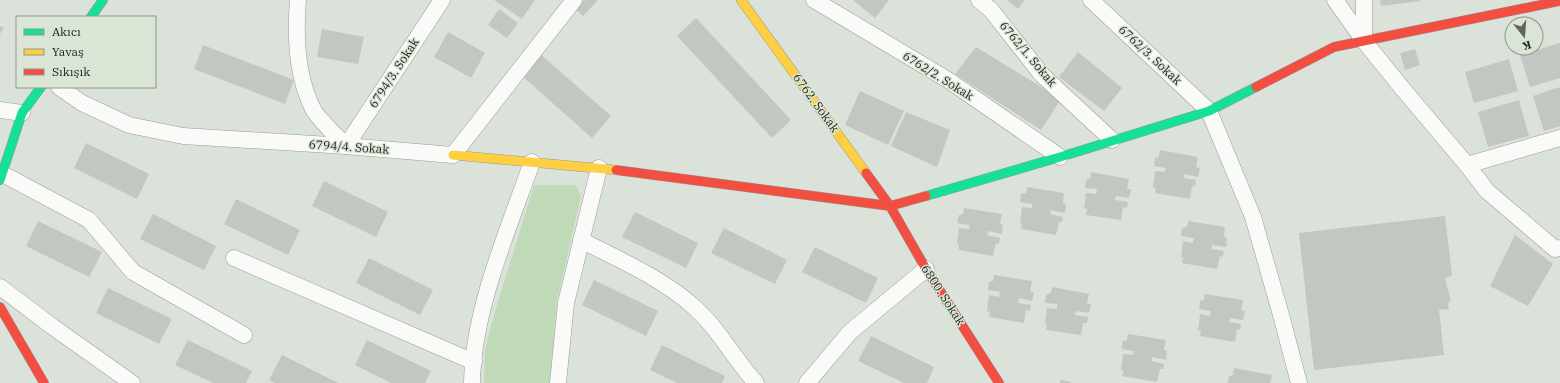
<svg xmlns="http://www.w3.org/2000/svg" width="1560" height="383" viewBox="0 0 1560 383" font-family="'IBM Plex Serif',serif">
<style>
.green{fill:#c0dab7}
.building{fill:#c2c8c1}
.lines{fill:none;stroke-linecap:round;stroke-linejoin:round}
.street-casing{stroke:#979c96;stroke-width:17}
.fast-casing{stroke:#979c96;stroke-width:10}
.slow-casing{stroke:#979c96;stroke-width:10}
.jam-casing{stroke:#979c96;stroke-width:10}
.street{stroke:#fafbf9;stroke-width:16}
.fast{stroke:#16e098;stroke-width:9}
.slow{stroke:#ffcf43;stroke-width:9}
.jam{stroke:#f24e42;stroke-width:9}
.labels{text-anchor:middle;stroke-width:3;stroke-linejoin:round;paint-order:stroke}
.street-label{font-size:12px;fill:#1d211b;stroke:#dae5d6}
</style>
<rect width="100%" height="100%" fill="#dbe2da"/>
<path class="green" d="M 534,185 L 576,185 L 581,196 L 557,301 L 550,383 L 484,383 L 485,349 L 494,315 Z"/>
<g class="building">
<path d="M 494,0 L 535,0 L 522,19 Z"/>
<path d="M 584,0 L 598,0 L 583,16 L 575,9 Z"/>
<path d="M 853,0 L 889,0 L 875,18 Z"/>
<path d="M 1007,0 L 1025,0 L 1018,9 Z"/>
<path d="M 1380,0 L 1420,0 L 1420,1 L 1381,6 Z"/>
<path d="M 499,9 L 518,23 L 507,38 L 488,25 Z"/>
<path d="M 696,18 L 791,120 L 772,138 L 677,36 Z"/>
<path d="M 0,26 L 4,28 L 0,34 Z"/>
<path d="M 322,29 L 364,37 L 358,64 L 317,57 Z"/>
<path d="M 448,32 L 485,53 L 471,78 L 434,57 Z"/>
<path d="M 1560,43 L 1560,78 L 1530,87 L 1520,55 Z"/>
<path d="M 203,45 L 294,80 L 285,104 L 194,69 Z"/>
<path d="M 976,47 L 1061,99 L 1041,130 L 955,74 Z"/>
<path d="M 1415,49 L 1420,65 L 1405,70 L 1400,53 Z"/>
<path d="M 1078,52 L 1122,88 L 1104,111 L 1059,77 Z"/>
<path d="M 539,53 L 611,116 L 592,138 L 520,74 Z"/>
<path d="M 1509,59 L 1518,91 L 1474,103 L 1465,72 Z"/>
<path d="M 1560,87 L 1560,126 L 1544,131 L 1533,96 Z"/>
<path d="M 860,91 L 904,111 L 888,145 L 845,125 Z"/>
<path d="M 1519,100 L 1529,136 L 1488,147 L 1478,112 Z"/>
<path d="M 906,112 L 950,130 L 937,167 L 891,146 Z"/>
<path d="M 86,143 L 149,174 L 137,199 L 74,168 Z"/>
<path d="M 1160,150 L 1198,157 L 1196,167 L 1200,168 L 1198,177 L 1184,174 L 1184,178 L 1196,180 L 1195,187 L 1192,186 L 1190,199 L 1155,193 L 1156,187 L 1153,188 L 1155,171 L 1165,172 L 1166,168 L 1154,166 L 1155,158 L 1159,157 Z"/>
<path d="M 1091,172 L 1129,179 L 1127,189 L 1131,189 L 1129,198 L 1116,196 L 1115,200 L 1128,202 L 1127,208 L 1123,207 L 1121,220 L 1086,215 L 1087,208 L 1084,209 L 1086,193 L 1096,194 L 1097,189 L 1085,188 L 1086,180 L 1090,178 Z"/>
<path d="M 324,181 L 388,212 L 376,237 L 312,206 Z"/>
<path d="M 1027,187 L 1064,193 L 1063,203 L 1066,204 L 1065,213 L 1051,210 L 1050,214 L 1063,217 L 1062,222 L 1059,222 L 1056,235 L 1021,229 L 1022,223 L 1020,224 L 1022,207 L 1032,208 L 1032,204 L 1020,202 L 1021,194 L 1026,193 Z"/>
<path d="M 236,199 L 300,230 L 288,255 L 224,224 Z"/>
<path d="M 964,208 L 1002,214 L 1000,224 L 1003,225 L 1002,234 L 988,231 L 987,235 L 1000,238 L 999,244 L 996,243 L 993,256 L 959,250 L 959,244 L 957,245 L 959,228 L 969,229 L 969,225 L 957,223 L 959,215 L 963,214 Z"/>
<path d="M 635,212 L 698,243 L 686,268 L 622,237 Z"/>
<path d="M 153,214 L 216,246 L 204,270 L 140,239 Z"/>
<path d="M 1445,216 L 1452,275 L 1445,279 L 1451,301 L 1448,303 L 1449,309 L 1439,310 L 1444,355 L 1314,370 L 1299,233 Z"/>
<path d="M 38,221 L 102,252 L 89,277 L 26,246 Z"/>
<path d="M 1188,221 L 1225,227 L 1224,237 L 1227,238 L 1226,247 L 1212,245 L 1211,249 L 1224,251 L 1223,257 L 1220,256 L 1217,269 L 1182,263 L 1184,257 L 1181,258 L 1183,241 L 1193,243 L 1194,238 L 1181,236 L 1182,228 L 1187,227 Z"/>
<path d="M 724,228 L 787,260 L 775,284 L 711,253 Z"/>
<path d="M 1515,235 L 1553,264 L 1528,306 L 1490,286 Z"/>
<path d="M 815,247 L 878,278 L 866,303 L 802,272 Z"/>
<path d="M 369,258 L 433,290 L 420,315 L 356,283 Z"/>
<path d="M 994,275 L 1032,281 L 1030,291 L 1034,292 L 1032,301 L 1019,298 L 1018,303 L 1031,305 L 1030,311 L 1026,310 L 1024,323 L 989,317 L 990,311 L 987,312 L 989,295 L 999,297 L 1000,292 L 988,290 L 989,282 L 993,281 Z"/>
<path d="M 594,280 L 658,311 L 646,336 L 582,305 Z"/>
<path d="M 1052,287 L 1089,294 L 1087,304 L 1091,304 L 1089,313 L 1076,311 L 1075,315 L 1088,317 L 1087,323 L 1083,323 L 1081,335 L 1046,330 L 1047,324 L 1045,325 L 1047,308 L 1057,309 L 1057,304 L 1045,303 L 1046,295 L 1051,293 Z"/>
<path d="M 108,288 L 172,319 L 159,344 L 96,313 Z"/>
<path d="M 1205,294 L 1243,300 L 1241,310 L 1245,311 L 1243,320 L 1230,318 L 1229,322 L 1241,324 L 1240,330 L 1237,329 L 1235,342 L 1200,336 L 1201,330 L 1198,331 L 1200,314 L 1210,316 L 1211,311 L 1199,309 L 1200,301 L 1204,300 Z"/>
<path d="M 1128,334 L 1166,340 L 1164,350 L 1167,351 L 1166,360 L 1152,357 L 1151,361 L 1164,364 L 1163,369 L 1160,369 L 1157,382 L 1122,376 L 1124,370 L 1121,371 L 1123,354 L 1133,355 L 1134,351 L 1121,349 L 1123,341 L 1127,340 Z"/>
<path d="M 871,336 L 934,367 L 927,383 L 904,383 L 858,361 Z"/>
<path d="M 188,340 L 252,371 L 246,383 L 213,383 L 175,365 Z"/>
<path d="M 367,340 L 431,371 L 425,383 L 391,383 L 355,365 Z"/>
<path d="M 662,345 L 725,376 L 722,383 L 677,383 L 650,370 Z"/>
<path d="M 282,355 L 338,383 L 275,383 L 269,380 Z"/>
<path d="M 1234,368 L 1272,375 L 1270,383 L 1228,383 L 1229,376 L 1233,375 Z"/>
<path d="M 1061,380 L 1071,382 L 1070,383 L 1060,383 Z"/>
</g>
<g class="lines">
<g class="street-casing">
<g id="street">
<path d="M 298,0 C 295,35 297,77 313,109 C 317,118 339,138 346,146 L 442,0"/>
<path d="M 814,0 L 948,80 L 1060,157"/>
<path d="M 979,0 L 991,10 L 1042,75 L 1112,140"/>
<path d="M 1091,0 L 1209,111 L 1253,217 L 1281,315 L 1299,383"/>
<path d="M 1335,0 L 1364,41 L 1402,88 L 1467,165 L 1487,191 L 1555,249 L 1560,248"/>
<path d="M 1364,41 L 1364,0"/>
<path d="M 59,87 L 82,103 L 129,125 L 183,136 L 346,146 L 453,155 L 574,0"/>
<path d="M 0,110 L 22,113"/>
<path d="M 1467,165 L 1560,138"/>
<path d="M 1,173 L 89,220 L 133,272 L 244,335"/>
<path d="M 581,240 C 619,260 662,278 694,307 C 719,329 734,359 756,383"/>
<path d="M 234,258 L 474,362"/>
<path d="M 0,287 L 53,327 L 132,383"/>
<path d="M 472,383 C 473,310 508,230 532,162"/>
<path d="M 558,383 L 566,303 L 599,168"/>
<path d="M 807,383 L 850,332 L 926,269"/>
</g>
</g>
<g class="fast-casing">
<g id="fast">
<path d="M 91,17 L 103,0"/>
<path d="M 0,180 L 22,113 L 41,87"/>
<path d="M 926,196 L 1060,157 L 1209,111 L 1256,87"/>
</g>
</g>
<g class="slow-casing">
<g id="slow">
<path d="M 741,0 L 866,173"/>
<path d="M 453,155 L 616,170"/>
</g>
</g>
<g class="jam-casing">
<g id="jam">
<path d="M 1256,87 L 1334,47 L 1560,1"/>
<path d="M 616,170 L 890,206 L 926,196"/>
<path d="M 866,173 L 890,206 L 926,269 L 999,383"/>
<path d="M 0,307 L 44,383"/>
</g>
</g>
<use href="#street" class="street"/>
<use href="#fast" class="fast"/>
<use href="#slow" class="slow"/>
<use href="#jam" class="jam"/>
</g>
<g class="labels">
<g class="street-label">
<text transform="translate(1028 54) rotate(50)" y="4">6762/1. Sokak</text>
<text transform="translate(1150 55) rotate(43)" y="4">6762/3. Sokak</text>
<text transform="translate(394 73) rotate(-57)" y="4">6794/3. Sokak</text>
<text transform="translate(938 76) rotate(32)" y="4">6762/2. Sokak</text>
<text transform="translate(816 103) rotate(54)" y="4">6762. Sokak</text>
<text transform="translate(349 147) rotate(4)" y="4">6794/4. Sokak</text>
<text transform="translate(943 295) rotate(57)" y="4">6800. Sokak</text>
</g>
</g>
<rect x="16" y="16" width="140" height="72" fill="#dae5d6" stroke="#8e978b"/>
<rect x="24" y="29" width="20" height="6" fill="#16e098" stroke="#8e978b"/>
<text x="52" y="36" font-size="12" fill="#1d211b">Akıcı</text>
<rect x="24" y="49" width="20" height="6" fill="#ffcf43" stroke="#8e978b"/>
<text x="52" y="56" font-size="12" fill="#1d211b">Yavaş</text>
<rect x="24" y="69" width="20" height="6" fill="#f24e42" stroke="#8e978b"/>
<text x="52" y="76" font-size="12" fill="#1d211b">Sıkışık</text>
<g transform="translate(1524 36) rotate(163)"><circle r="19" fill="#dae5d6" stroke="#8e978b"/>
<path d="M0-3L7 15L0 10L-7 15Z" fill="#60655e"/>
<text y="-6" font-size="11" font-weight="bold" text-anchor="middle" fill="#1d211b">K</text>
</g>
</svg>
